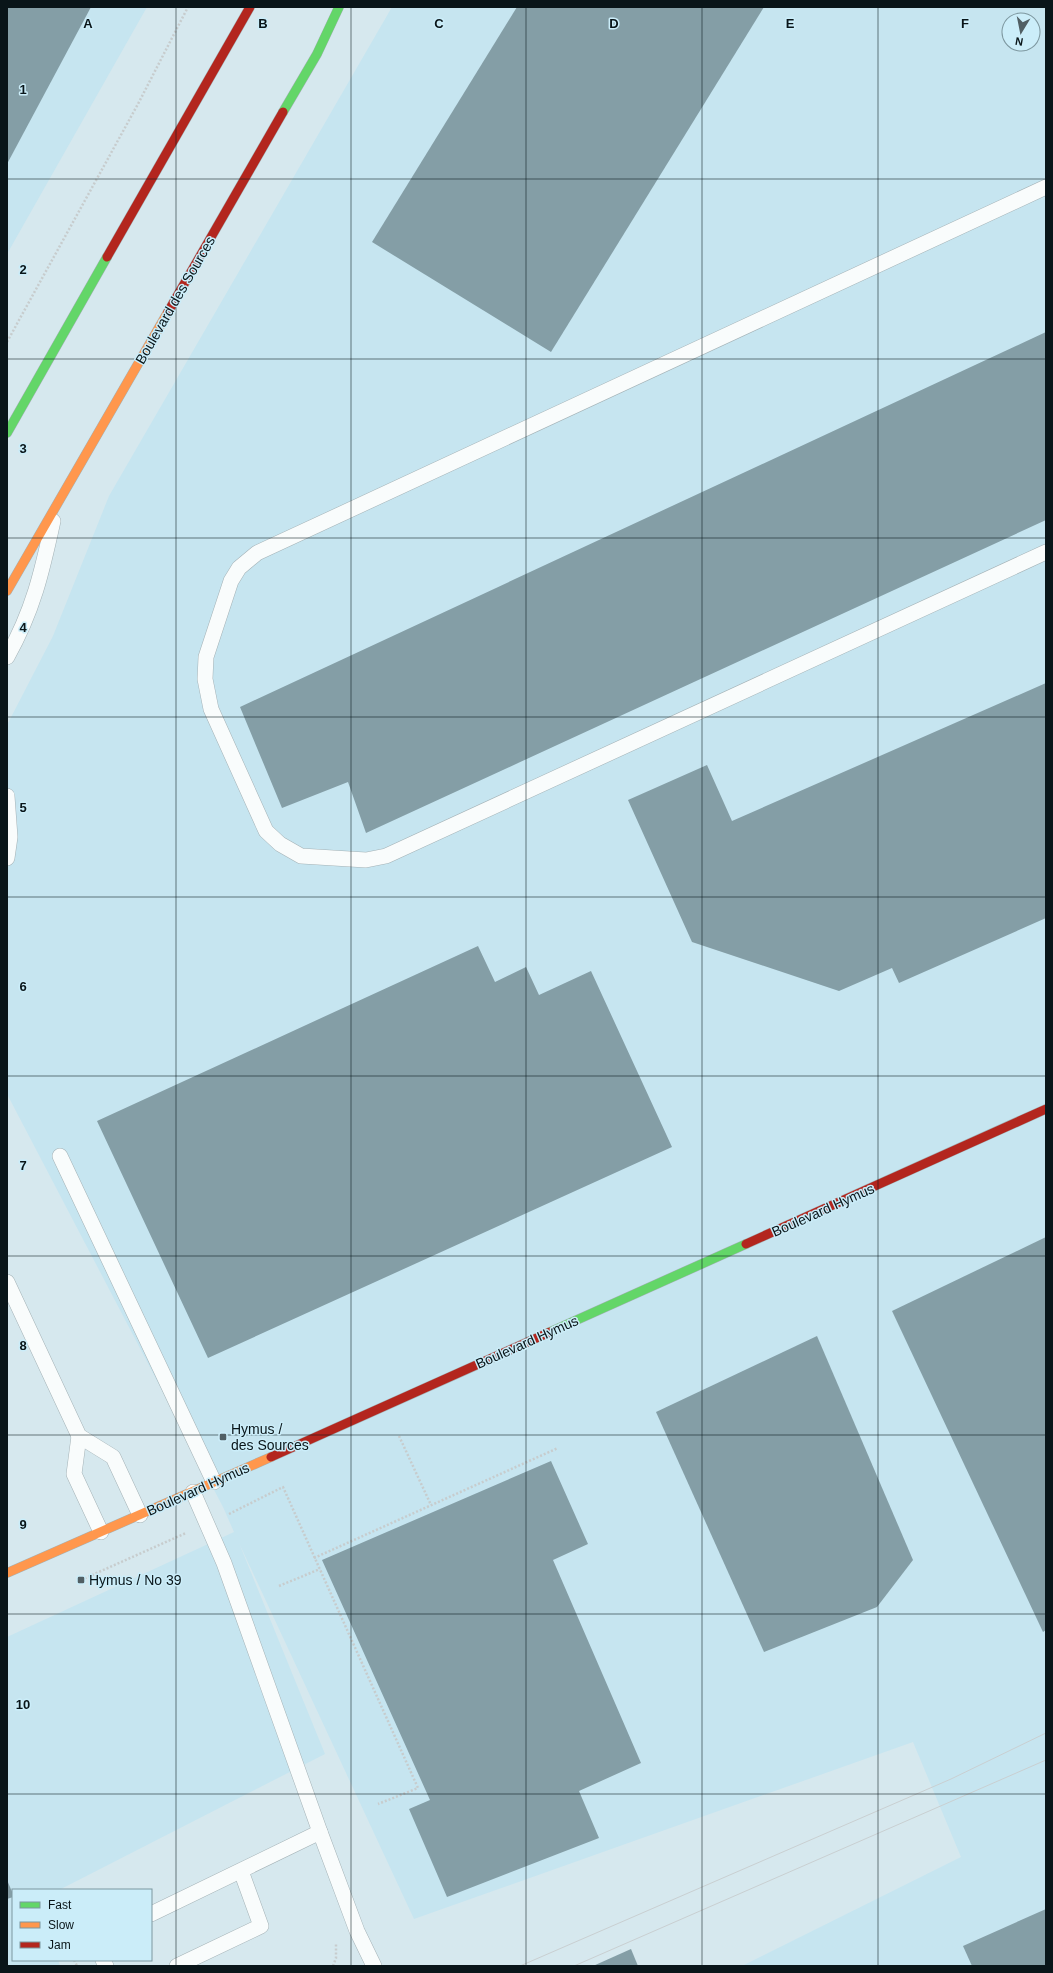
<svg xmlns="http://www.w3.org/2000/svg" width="1053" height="1973" viewBox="0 0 1053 1973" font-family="Arial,sans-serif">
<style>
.built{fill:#c6e5f0;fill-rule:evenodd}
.building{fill:#849ea6}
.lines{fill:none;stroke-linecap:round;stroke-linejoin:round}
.lane-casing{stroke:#a4b2b6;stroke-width:16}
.fast-casing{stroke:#a4b2b6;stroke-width:10}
.slow-casing{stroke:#a4b2b6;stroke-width:10}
.jam-casing{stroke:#a4b2b6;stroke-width:10}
.path{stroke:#c7cccd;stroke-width:2.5;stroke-dasharray:2 2;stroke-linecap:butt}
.lane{stroke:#f9fcfc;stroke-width:15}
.fast{stroke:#63d668;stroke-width:9}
.slow{stroke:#ff974d;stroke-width:9}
.jam{stroke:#b3261e;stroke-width:9}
.tram{stroke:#c9cfd1;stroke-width:1}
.grid{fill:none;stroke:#091519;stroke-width:1;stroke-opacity:0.55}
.poi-dot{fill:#515f64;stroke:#cbedf9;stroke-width:1.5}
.labels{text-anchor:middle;stroke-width:3;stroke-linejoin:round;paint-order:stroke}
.street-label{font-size:14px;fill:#091519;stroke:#cbedf9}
.poi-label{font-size:14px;fill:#091519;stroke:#cbedf9;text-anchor:start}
.grid-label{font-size:13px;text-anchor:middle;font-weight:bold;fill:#091519;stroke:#cbedf9;stroke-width:3;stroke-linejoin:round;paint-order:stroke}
</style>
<rect width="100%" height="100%" fill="#d6e8ee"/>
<g class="built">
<path d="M 7,7 L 147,7 L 7,254 Z"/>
<path d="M 392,7 L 1046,7 L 1046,1966 L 742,1966 L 961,1857 L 913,1742 L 414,1919 L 239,1543 L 325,1754 L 59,1890 L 13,1890 L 13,1960 L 58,1960 L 60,1966 L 7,1966 L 7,1637 L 234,1532 L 223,1507 L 7,1094 L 7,725 L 53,636 L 109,496 ZM 1009,20 L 1033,20 L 1033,44 L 1009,44 Z"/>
</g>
<g class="building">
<path d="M 7,7 L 91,7 L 7,164 Z"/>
<path d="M 517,7 L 764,7 L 551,352 L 372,242 Z"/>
<path d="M 1046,332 L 1046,520 L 366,833 L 348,782 L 282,808 L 240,707 Z"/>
<path d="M 1046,683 L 1046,918 L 899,983 L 892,968 L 839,991 L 692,942 L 628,800 L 707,765 L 732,821 Z"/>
<path d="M 478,946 L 495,982 L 526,967 L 539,995 L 591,971 L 672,1147 L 208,1358 L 97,1121 Z"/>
<path d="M 1046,1237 L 1046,1630 L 1043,1632 L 892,1311 Z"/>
<path d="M 817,1336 L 913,1560 L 877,1607 L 764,1652 L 656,1412 Z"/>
<path d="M 551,1461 L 588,1544 L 553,1560 L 641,1763 L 579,1791 L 599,1838 L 447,1897 L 409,1809 L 430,1800 L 322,1560 Z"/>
<path d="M 7,1880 L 13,1894 L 13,1897 L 7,1899 Z"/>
<path d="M 1046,1909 L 1046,1966 L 972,1966 L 963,1946 Z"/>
<path d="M 631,1949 L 638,1966 L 593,1966 Z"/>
</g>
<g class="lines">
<g class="lane-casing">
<g id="lane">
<path d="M 1046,187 L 257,553 L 239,568 L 231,581 L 206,657 L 205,679 L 211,709 L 266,831 L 280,844 L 301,856 L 366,860 L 386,856 L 1046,552"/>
<path d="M 7,657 C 33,611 42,572 53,521"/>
<path d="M 7,796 L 10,837 L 7,858"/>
<path d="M 60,1156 L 214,1482"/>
<path d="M 7,1282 L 79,1436 L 113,1457 L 140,1515"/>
<path d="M 79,1436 L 74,1474 L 101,1532"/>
<path d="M 193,1492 L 224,1563 L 320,1832 L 357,1931 L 374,1966"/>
<path d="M 151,1914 L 320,1832"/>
<path d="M 103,1960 L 106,1966"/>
<path d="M 177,1966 L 261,1926 L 241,1871"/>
</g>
</g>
<g class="fast-casing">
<g id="fast">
<path d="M 283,112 L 317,54 L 339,7"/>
<path d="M 7,433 L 107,257"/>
<path d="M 550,1332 L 746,1244"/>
</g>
</g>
<g class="slow-casing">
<g id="slow">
<path d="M 7,591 L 168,312"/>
<path d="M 7,1573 L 271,1457"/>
</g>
</g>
<g class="jam-casing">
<g id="jam">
<path d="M 107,257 L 250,7"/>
<path d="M 168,312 L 283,112"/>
<path d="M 746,1244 L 1046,1109"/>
<path d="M 271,1457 L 550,1332"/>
</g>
</g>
<g class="path">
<path d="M 7,342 L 138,104 L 188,7"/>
<path d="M 399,1436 L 431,1505"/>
<path d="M 229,1514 L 283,1487 L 418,1788 L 378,1804"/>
<path d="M 314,1558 L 558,1448"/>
<path d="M 81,1580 L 186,1533"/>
<path d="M 279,1586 L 320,1569"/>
<path d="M 74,1960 L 77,1966"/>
<path d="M 333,1966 L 336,1958 L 336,1944"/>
</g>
<use href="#lane" class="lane"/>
<use href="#fast" class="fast"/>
<use href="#slow" class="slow"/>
<use href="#jam" class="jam"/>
<g class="tram">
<path d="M 520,1966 L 951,1779 L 1046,1733"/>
<path d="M 574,1966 L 1046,1760"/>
</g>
</g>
<path class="grid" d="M 176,7 L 176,1966M 351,7 L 351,1966M 526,7 L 526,1966M 702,7 L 702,1966M 878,7 L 878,1966M 7,179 L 1046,179M 7,359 L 1046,359M 7,538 L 1046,538M 7,717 L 1046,717M 7,897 L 1046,897M 7,1076 L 1046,1076M 7,1256 L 1046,1256M 7,1435 L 1046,1435M 7,1614 L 1046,1614M 7,1794 L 1046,1794"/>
<g class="poi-dot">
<rect x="219" y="1433" width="8" height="8" rx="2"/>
<rect x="77" y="1576" width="8" height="8" rx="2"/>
</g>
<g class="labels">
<g class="street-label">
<text transform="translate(175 300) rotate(-60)" y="5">Boulevard des Sources</text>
<text transform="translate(823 1210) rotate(-24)" y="5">Boulevard Hymus</text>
<text transform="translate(527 1342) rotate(-24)" y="5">Boulevard Hymus</text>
<text transform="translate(198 1489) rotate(-24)" y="5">Boulevard Hymus</text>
</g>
<g class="poi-label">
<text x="231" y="1434">Hymus /<tspan x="231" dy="16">des Sources</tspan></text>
<text x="89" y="1585">Hymus / No 39</text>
</g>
</g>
<g class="grid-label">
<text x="88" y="28">A</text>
<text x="263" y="28">B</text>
<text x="439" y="28">C</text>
<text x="614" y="28">D</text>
<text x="790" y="28">E</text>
<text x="965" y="28">F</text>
<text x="23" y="94">1</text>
<text x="23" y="274">2</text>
<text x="23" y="453">3</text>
<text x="23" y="632">4</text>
<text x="23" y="812">5</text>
<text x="23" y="991">6</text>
<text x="23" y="1170">7</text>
<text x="23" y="1350">8</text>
<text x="23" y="1529">9</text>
<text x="23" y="1709">10</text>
</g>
<rect width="1053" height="1973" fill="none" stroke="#091519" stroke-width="16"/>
<rect x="12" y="1889" width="140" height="72" fill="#cbedf9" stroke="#7d979f"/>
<rect x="20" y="1902" width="20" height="6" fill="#63d668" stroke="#7d979f"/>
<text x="48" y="1909" font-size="12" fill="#091519">Fast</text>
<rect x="20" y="1922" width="20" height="6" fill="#ff974d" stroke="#7d979f"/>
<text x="48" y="1929" font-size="12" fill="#091519">Slow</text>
<rect x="20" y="1942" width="20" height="6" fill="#b3261e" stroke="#7d979f"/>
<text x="48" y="1949" font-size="12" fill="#091519">Jam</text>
<g transform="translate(1021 32) rotate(190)"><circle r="19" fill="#cbedf9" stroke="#7d979f"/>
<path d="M0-3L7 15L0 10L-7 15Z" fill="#515f64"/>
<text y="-6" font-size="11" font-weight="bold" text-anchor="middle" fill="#091519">N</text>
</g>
</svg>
